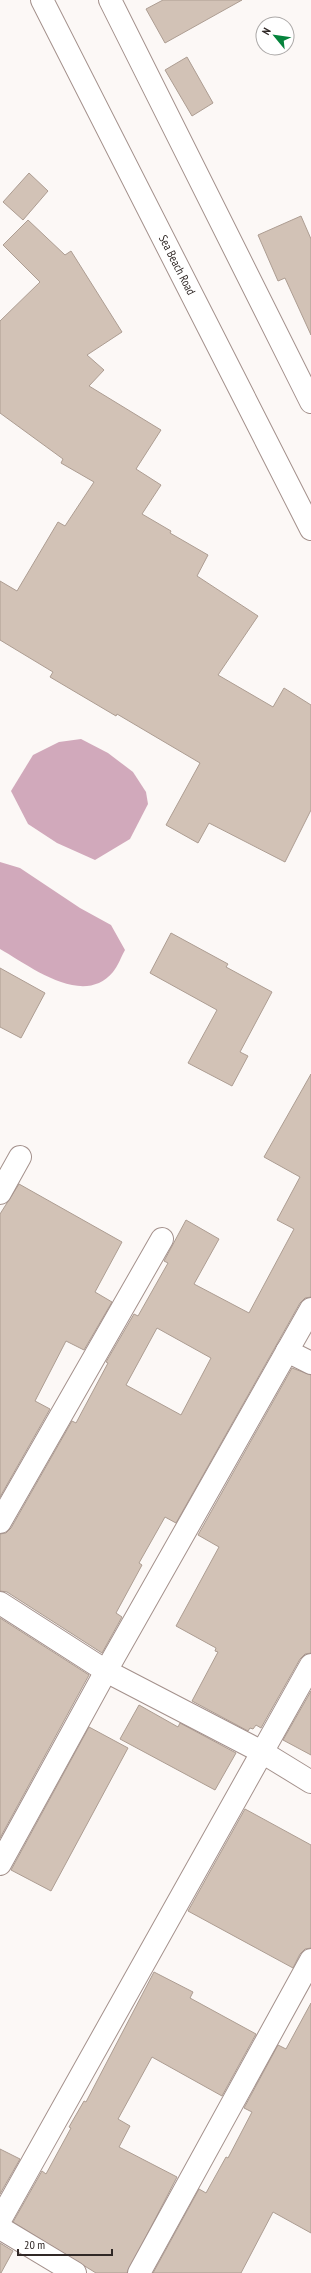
<svg xmlns="http://www.w3.org/2000/svg" width="311" height="2273" viewBox="0 0 311 2273" font-family="'PT Sans Narrow',sans-serif">
<style>
.water{fill:#d1a9bb}
.building{fill:#d2c2b6;stroke:#ad9d92;fill-rule:evenodd}
.lines{fill:none;stroke-linecap:round;stroke-linejoin:round}
.street-casing{stroke:#a4918c;stroke-width:24}
.secondary-casing{stroke:#a4918c;stroke-width:24}
.street{stroke:#fff;stroke-width:22}
.secondary{stroke:#fff;stroke-width:22}
.labels{text-anchor:middle;stroke-width:3;stroke-linejoin:round;paint-order:stroke}
.street-label{font-size:12px;fill:#302826;stroke:#fff}
</style>
<rect width="100%" height="100%" fill="#fcf8f6"/>
<g class="water">
<path d="M 81,739 L 108,753 L 133,772 L 146,792 L 148,804 L 130,839 L 95,860 L 57,843 L 28,824 L 11,791 L 33,755 L 59,742 Z"/>
<path d="M 0,862 L 20,868 L 80,908 L 111,925 L 125,950 C 121,957 118,966 113,972 C 83,1008 30,966 0,949 Z"/>
</g>
<g class="building">
<path d="M 163,0 L 242,0 L 165,43 L 146,9 Z"/>
<path d="M 187,57 L 213,103 L 192,116 L 165,70 Z"/>
<path d="M 29,173 L 48,191 L 23,220 L 3,202 Z"/>
<path d="M 301,216 L 311,239 L 311,335 L 285,278 L 278,281 L 258,235 Z"/>
<path d="M 28,220 L 65,255 L 71,251 L 122,332 L 87,355 L 104,370 L 89,386 L 161,430 L 136,469 L 161,485 L 142,514 L 171,531 L 170,533 L 208,555 L 197,576 L 258,616 L 218,675 L 273,707 L 284,688 L 311,705 L 311,810 L 285,862 L 209,823 L 198,843 L 166,825 L 200,763 L 117,714 L 116,716 L 50,677 L 53,672 L 0,640 L 0,581 L 17,591 L 58,522 L 65,526 L 94,482 L 61,463 L 63,459 L 0,413 L 0,321 L 40,282 L 3,245 Z"/>
<path d="M 171,933 L 228,964 L 226,967 L 272,992 L 240,1052 L 248,1056 L 232,1086 L 188,1063 L 217,1010 L 150,973 Z"/>
<path d="M 0,968 L 45,993 L 21,1038 L 0,1027 Z"/>
<path d="M 311,1074 L 311,1297 L 305,1298 L 300,1303 L 176,1523 L 165,1517 L 139,1563 L 142,1565 L 116,1613 L 122,1617 L 102,1653 L 7,1592 L 0,1591 L 0,1534 L 6,1533 L 11,1528 L 72,1421 L 76,1423 L 108,1363 L 106,1362 L 134,1314 L 138,1316 L 168,1263 L 164,1261 L 186,1220 L 219,1239 L 194,1284 L 249,1313 L 294,1229 L 277,1220 L 300,1177 L 264,1157 ZM 157,1328 L 211,1358 L 181,1415 L 126,1385 Z"/>
<path d="M 19,1184 L 122,1242 L 95,1292 L 112,1302 L 84,1350 L 66,1341 L 35,1401 L 50,1409 L 0,1497 L 0,1214 Z"/>
<path d="M 292,1368 L 311,1375 L 311,1653 L 305,1654 L 300,1659 L 261,1728 L 256,1725 L 253,1729 L 250,1728 L 248,1731 L 192,1701 L 218,1652 L 215,1651 L 216,1648 L 176,1626 L 219,1547 L 198,1535 Z"/>
<path d="M 0,1618 L 89,1675 L 0,1838 Z"/>
<path d="M 311,1691 L 311,1755 L 283,1740 Z"/>
<path d="M 139,1705 L 178,1727 L 180,1723 L 236,1753 L 215,1790 L 120,1739 Z"/>
<path d="M 89,1727 L 128,1748 L 51,1891 L 11,1870 Z"/>
<path d="M 245,1809 L 311,1845 L 311,1948 L 305,1949 L 300,1954 L 293,1968 L 188,1911 Z"/>
<path d="M 154,1972 L 193,1992 L 190,1998 L 256,2034 L 222,2096 L 152,2057 L 118,2119 L 130,2126 L 119,2147 L 177,2177 L 127,2273 L 96,2273 L 13,2222 L 42,2171 L 46,2174 L 71,2128 L 69,2127 L 84,2101 L 86,2102 Z"/>
<path d="M 311,2003 L 311,2233 L 273,2212 L 241,2273 L 153,2273 L 199,2189 L 206,2193 L 226,2157 L 228,2158 L 252,2112 L 244,2108 L 278,2045 L 286,2049 Z"/>
<path d="M 0,2149 L 20,2159 L 0,2194 Z"/>
<path d="M 0,2243 L 13,2251 L 1,2273 L 0,2273 Z"/>
</g>
<g class="lines">
<g class="street-casing">
<g id="street">
<path d="M 0,1193 L 20,1157"/>
<path d="M 287,1351 L 311,1363"/>
<path d="M 0,1522 L 162,1239"/>
<path d="M 0,1603 L 106,1671 L 262,1752 L 311,1782"/>
<path d="M 0,1864 L 106,1671 L 311,1309"/>
<path d="M 0,2220 L 311,1665"/>
<path d="M 0,2228 L 75,2273"/>
<path d="M 139,2273 L 311,1960"/>
</g>
</g>
<g class="secondary-casing">
<g id="secondary">
<path d="M 42,0 L 311,529"/>
<path d="M 110,0 L 311,402"/>
</g>
</g>
<use href="#street" class="street"/>
<use href="#secondary" class="secondary"/>
</g>
<g class="labels">
<g class="street-label">
<text transform="translate(177 265) rotate(63)" y="4">Sea Beach Road</text>
</g>
</g>
<g transform="translate(275 36) rotate(299)"><circle r="19" fill="#ffffff" stroke="#aca9a8"/>
<path d="M0-3L7 15L0 10L-7 15Z" fill="#05833c"/>
<text y="-6" font-size="11" font-weight="bold" text-anchor="middle" fill="#302826">N</text>
</g>
<path d="M18 2249v6h94v-6" fill="none" stroke="#302826" stroke-width="2"/>
<text x="24" y="2249" font-size="12" fill="#302826" stroke="#ffffff" stroke-width="3" paint-order="stroke">20 m</text>
</svg>
